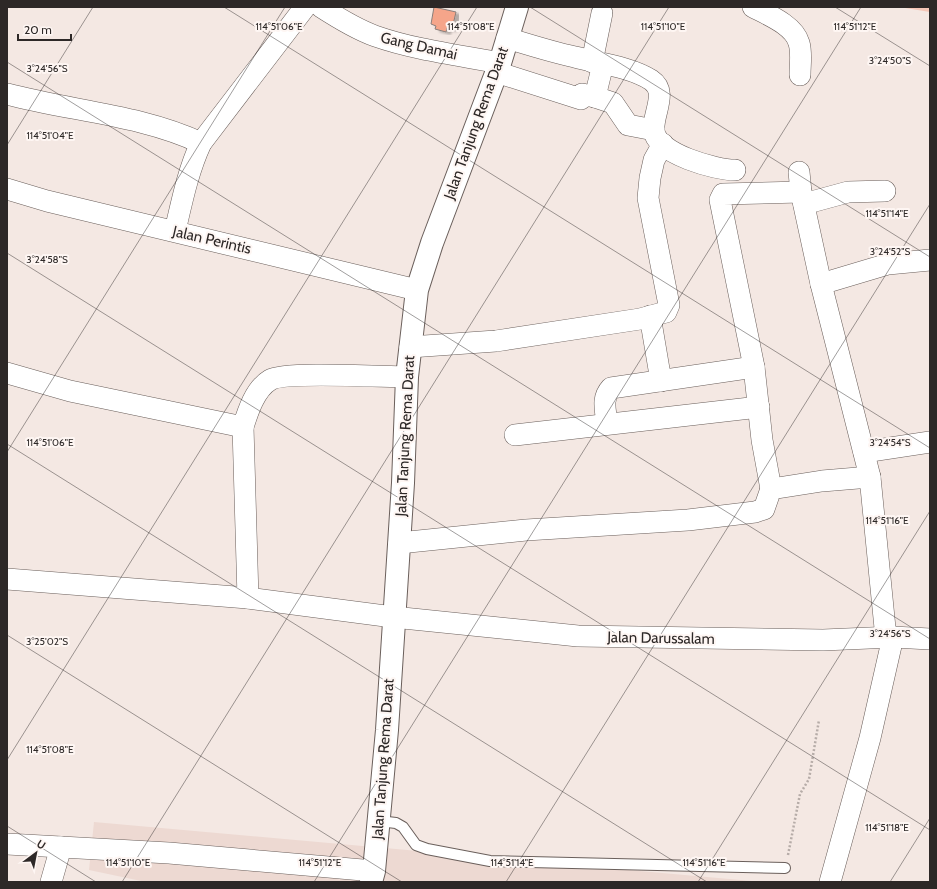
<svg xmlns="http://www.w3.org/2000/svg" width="937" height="889" viewBox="0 0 937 889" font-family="Cabin,sans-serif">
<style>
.built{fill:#edd9d2}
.green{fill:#f5c6b7}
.building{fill:#f5a58a;stroke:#897e7a;filter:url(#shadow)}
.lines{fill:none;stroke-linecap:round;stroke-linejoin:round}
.service-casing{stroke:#6a5f5b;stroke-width:12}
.minor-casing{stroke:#6a5f5b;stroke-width:22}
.tertiary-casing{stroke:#6a5f5b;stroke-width:24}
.path{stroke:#b6aca8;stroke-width:2.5;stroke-dasharray:2 2;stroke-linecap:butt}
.service{stroke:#fff;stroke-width:10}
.minor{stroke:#fff;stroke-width:21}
.tertiary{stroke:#fff;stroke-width:22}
.ticks{fill:none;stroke:#2d2827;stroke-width:1;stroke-opacity:0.45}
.labels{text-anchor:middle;stroke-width:4;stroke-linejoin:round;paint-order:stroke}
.street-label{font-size:15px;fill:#2d2827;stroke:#fef6f3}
.ticks-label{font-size:10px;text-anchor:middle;fill:#2d2827;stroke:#fef6f3;stroke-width:4;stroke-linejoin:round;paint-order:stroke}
</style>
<defs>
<filter id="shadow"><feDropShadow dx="4.5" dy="2.5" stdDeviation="1" flood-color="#0004"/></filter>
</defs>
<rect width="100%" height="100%" fill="#f4e8e3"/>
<path class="built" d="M 94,822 L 763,882 L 146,882 L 89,870 Z"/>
<path class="green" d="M 899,7 L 930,7 L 930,12 Z"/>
<path class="building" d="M 434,7 L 456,12 L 452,29 L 447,28 L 446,32 L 435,29 L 436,26 L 431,24 Z"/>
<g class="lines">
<g class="service-casing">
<path id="service" d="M 379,821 L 396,823 L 403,827 L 416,845 L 427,849 L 490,861 L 785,868"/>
</g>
<g class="minor-casing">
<g id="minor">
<path d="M 321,7 C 338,18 356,29 375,36 C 415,50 458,55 500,63"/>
<path d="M 753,7 C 768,15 794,25 799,43 C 802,53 800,64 800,75"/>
<path d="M 507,38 C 530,45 552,52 575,57 C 598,63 631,67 651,80 C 669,92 652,114 654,131 C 657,154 716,170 735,170"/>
<path d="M 592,62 L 602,13"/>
<path d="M 496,72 L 581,99 L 582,94 L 595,97 L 603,64"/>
<path d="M 7,94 C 71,111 142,115 201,143"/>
<path d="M 595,97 L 613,103 L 628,125 L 654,130"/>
<path d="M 799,172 L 801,192 L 821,284 L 870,477 L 886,638"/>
<path d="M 7,189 L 47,201 L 417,290"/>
<path d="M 804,204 L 848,192 L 885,191"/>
<path d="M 175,231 C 182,201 188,171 201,143 L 305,7"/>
<path d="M 821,284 L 888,264 L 930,260"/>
<path d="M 650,316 L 661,381"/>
<path d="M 410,347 L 496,341 L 640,319 L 666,312 L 669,305 L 648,198 L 650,178 L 654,160 L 663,144"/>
<path d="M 7,373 L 70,391 L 243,427 C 248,411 255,389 270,380 C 285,371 383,377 407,377"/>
<path d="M 607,424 C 606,411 601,399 611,388 L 754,367"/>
<path d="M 243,427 L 248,598"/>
<path d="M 515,435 L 759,407"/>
<path d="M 864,452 L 930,442"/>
<path d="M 771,489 L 762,440 L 754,367 L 720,200 L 723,194 L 801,192"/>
<path d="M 399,543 L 526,530 L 688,520 L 755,512 L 764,509 L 771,489 L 822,481 L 870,477"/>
<path d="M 7,579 L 248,598 L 393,617 L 578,636 L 823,640 L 893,637 L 930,639"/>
<path d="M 7,844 L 169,853 L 374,871"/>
<path d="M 51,882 L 61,847"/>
<path d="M 830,882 L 870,738 L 893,637"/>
</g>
</g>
<g class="tertiary-casing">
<path id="tertiary" d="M 371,882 L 374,871 L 387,730 L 403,483 L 407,377 L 417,290 L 432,243 L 500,63 L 517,7"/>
</g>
<path class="path" d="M 788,855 L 800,794 L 809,779 L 819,720"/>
<use href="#service" class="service"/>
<use href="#minor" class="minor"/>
<use href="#tertiary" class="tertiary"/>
</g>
<path class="ticks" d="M 224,7 L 930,448M 530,7 L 930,257M 835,7 L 930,66M 7,62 L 930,639M 7,145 L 93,7M 7,253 L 930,830M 7,444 L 707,882M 7,452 L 285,7M 7,635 L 402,882M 7,760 L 477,7M 7,826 L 96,882M 122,882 L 669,7M 314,882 L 861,7M 506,882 L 930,204M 698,882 L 930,511M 890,882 L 930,818"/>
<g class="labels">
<g class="street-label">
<text transform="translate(419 46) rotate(13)" y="5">Gang Damai</text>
<text transform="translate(476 123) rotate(-70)" y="5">Jalan Tanjung Rema Darat</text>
<text transform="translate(212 240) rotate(13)" y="5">Jalan Perintis</text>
<text transform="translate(405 436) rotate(-87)" y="5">Jalan Tanjung Rema Darat</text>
<text transform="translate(661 638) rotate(1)" y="5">Jalan Darussalam</text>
<text transform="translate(383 759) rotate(-86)" y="5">Jalan Tanjung Rema Darat</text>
</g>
</g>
<g class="ticks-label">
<text x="279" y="30">114°51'06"E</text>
<text x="471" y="30">114°51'08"E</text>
<text x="663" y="30">114°51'10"E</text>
<text x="855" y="30">114°51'12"E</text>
<text x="890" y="64">3°24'50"S</text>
<text x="47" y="72">3°24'56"S</text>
<text x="50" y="139">114°51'04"E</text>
<text x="887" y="217">114°51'14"E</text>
<text x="890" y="255">3°24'52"S</text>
<text x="47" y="263">3°24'58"S</text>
<text x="890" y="446">3°24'54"S</text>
<text x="50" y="446">114°51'06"E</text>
<text x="887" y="524">114°51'16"E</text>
<text x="890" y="637">3°24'56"S</text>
<text x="47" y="645">3°25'02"S</text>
<text x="50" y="753">114°51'08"E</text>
<text x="887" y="831">114°51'18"E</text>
<text x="128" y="866">114°51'10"E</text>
<text x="320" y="866">114°51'12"E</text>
<text x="512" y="866">114°51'14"E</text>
<text x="704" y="866">114°51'16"E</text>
</g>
<rect width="937" height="889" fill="none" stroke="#2d2827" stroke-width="16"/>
<g transform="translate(36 853) rotate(32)" stroke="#fef6f3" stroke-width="3" paint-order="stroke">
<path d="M0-3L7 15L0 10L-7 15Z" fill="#2d2827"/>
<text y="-6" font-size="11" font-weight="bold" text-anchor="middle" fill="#2d2827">U</text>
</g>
<path d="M18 34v6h53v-6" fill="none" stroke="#2d2827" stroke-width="2"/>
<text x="24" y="34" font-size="12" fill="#2d2827" stroke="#fef6f3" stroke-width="3" paint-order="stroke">20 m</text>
</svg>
